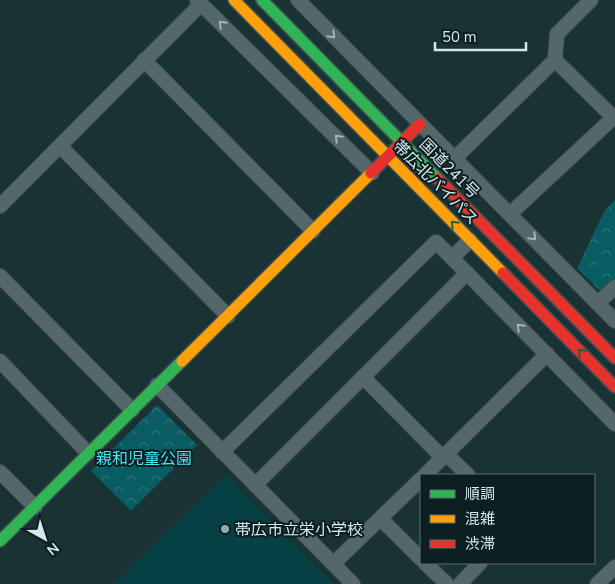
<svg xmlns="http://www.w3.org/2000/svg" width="615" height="584" viewBox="0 0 615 584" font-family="'Nunito Sans','Noto Sans JP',sans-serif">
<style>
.built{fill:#074145}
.park{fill:url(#park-crowns)}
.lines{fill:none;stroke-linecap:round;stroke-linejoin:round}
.street-casing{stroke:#3c4f51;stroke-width:16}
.fast-casing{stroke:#3c4f51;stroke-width:14}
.slow-casing{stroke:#3c4f51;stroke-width:14}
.jam-casing{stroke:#3c4f51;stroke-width:14}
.street{stroke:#556769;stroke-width:14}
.fast{stroke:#30b455;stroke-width:11}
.slow{stroke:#ff9f0a;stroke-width:11}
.jam{stroke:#e5322d;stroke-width:11}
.oneway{stroke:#a1b6b8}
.oneway2{stroke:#1d6238}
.poi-dot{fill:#92aaac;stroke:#0d1f21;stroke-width:2}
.labels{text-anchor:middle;stroke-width:4;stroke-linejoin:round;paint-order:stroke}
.street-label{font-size:16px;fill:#d3eaec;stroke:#0d1f21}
.park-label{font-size:16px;fill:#47e3ef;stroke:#0d1f21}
.poi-label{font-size:16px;fill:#d3eaec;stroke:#0d1f21;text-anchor:start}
</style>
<defs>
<pattern id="park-crowns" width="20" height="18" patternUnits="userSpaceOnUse" patternTransform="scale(1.25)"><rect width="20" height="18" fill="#095c62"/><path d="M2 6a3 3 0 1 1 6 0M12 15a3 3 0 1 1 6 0" fill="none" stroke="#2c7479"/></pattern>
</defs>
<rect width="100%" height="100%" fill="#193234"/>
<path class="built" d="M 226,475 L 333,584 L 114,584 Z"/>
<g class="park">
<path d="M 615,200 L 615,279 L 601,292 L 577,268 L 605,210 Z"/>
<path d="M 157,405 L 197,445 L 131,511 L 91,471 Z"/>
</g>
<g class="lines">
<g class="street-casing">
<g id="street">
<path d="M 197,0 L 372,173"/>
<path d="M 298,0 L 615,321"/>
<path d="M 144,60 L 313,231"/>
<path d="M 555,60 L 615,119"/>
<path d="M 60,146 L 228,316"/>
<path d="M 454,159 L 555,60 L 557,34 L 591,0"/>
<path d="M 0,206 L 201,4"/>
<path d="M 510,214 L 615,116"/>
<path d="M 470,240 L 452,258 L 615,424"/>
<path d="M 0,276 L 132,410"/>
<path d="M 598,303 L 615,287"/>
<path d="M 0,361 L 88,453"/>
<path d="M 363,377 L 443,458"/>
<path d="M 157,385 L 353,584"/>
<path d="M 222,452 L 436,242 L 452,258"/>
<path d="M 447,455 L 468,475"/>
<path d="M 0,472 L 35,507"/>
<path d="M 425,475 L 547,354"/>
<path d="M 255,485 L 467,273"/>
<path d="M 381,519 L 421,559"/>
<path d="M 425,563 L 447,584"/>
<path d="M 333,564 L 421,479"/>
<path d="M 460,584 L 480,563"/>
<path d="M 597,584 L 615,567"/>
</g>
</g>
<g class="fast-casing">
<g id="fast">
<path d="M 262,0 L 438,179"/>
<path d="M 0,541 L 182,361"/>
</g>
</g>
<g class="slow-casing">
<g id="slow">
<path d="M 234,0 L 503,273"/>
<path d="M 182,361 L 371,173"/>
</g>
</g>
<g class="jam-casing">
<g id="jam">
<path d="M 371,173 L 420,124"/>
<path d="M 438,179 L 615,358"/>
<path d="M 503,273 L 615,387"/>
</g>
</g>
<use href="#street" class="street"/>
<use href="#fast" class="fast"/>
<use href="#slow" class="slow"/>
<use href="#jam" class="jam"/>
</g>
<defs><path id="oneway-chevron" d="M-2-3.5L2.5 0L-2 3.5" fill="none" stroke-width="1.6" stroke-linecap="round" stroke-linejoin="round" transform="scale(1.25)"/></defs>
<g class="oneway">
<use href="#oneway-chevron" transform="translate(222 24) rotate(-135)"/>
<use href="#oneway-chevron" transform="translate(332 35) rotate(45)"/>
<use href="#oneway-chevron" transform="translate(338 138) rotate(-135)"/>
<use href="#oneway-chevron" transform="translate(533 237) rotate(45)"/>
<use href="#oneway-chevron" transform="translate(520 327) rotate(-135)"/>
</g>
<g class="oneway2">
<use href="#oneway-chevron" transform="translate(454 224) rotate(-135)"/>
<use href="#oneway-chevron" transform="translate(581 352) rotate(-135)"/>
</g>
<circle class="poi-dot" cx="225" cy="529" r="5"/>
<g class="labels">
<g class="street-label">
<text transform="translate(450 168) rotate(45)" y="6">国道241号</text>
<text transform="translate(436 182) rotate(45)" y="6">帯広北バイパス</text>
</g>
<g class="park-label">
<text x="144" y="464">親和児童公園</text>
</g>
<g class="poi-label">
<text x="235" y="535">帯広市立栄小学校</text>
</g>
</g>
<rect x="420" y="474" width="175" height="90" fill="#0d1f21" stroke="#5c7072"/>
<rect x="430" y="490" width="25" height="8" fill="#30b455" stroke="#5c7072"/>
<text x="465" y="499" font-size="15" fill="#d3eaec">順調</text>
<rect x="430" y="515" width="25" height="8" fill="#ff9f0a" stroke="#5c7072"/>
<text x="465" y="524" font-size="15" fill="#d3eaec">混雑</text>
<rect x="430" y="540" width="25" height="8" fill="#e5322d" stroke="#5c7072"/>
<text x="465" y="549" font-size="15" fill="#d3eaec">渋滞</text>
<g transform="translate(45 539) rotate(141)" stroke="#0d1f21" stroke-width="4" paint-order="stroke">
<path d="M0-4L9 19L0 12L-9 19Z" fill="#d3eaec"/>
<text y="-8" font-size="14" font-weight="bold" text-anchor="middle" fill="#d3eaec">N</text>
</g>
<path d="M435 42v8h91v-8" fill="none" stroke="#d3eaec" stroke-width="2.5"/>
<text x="442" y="42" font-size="15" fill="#d3eaec" stroke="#0d1f21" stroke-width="4" paint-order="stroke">50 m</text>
</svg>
